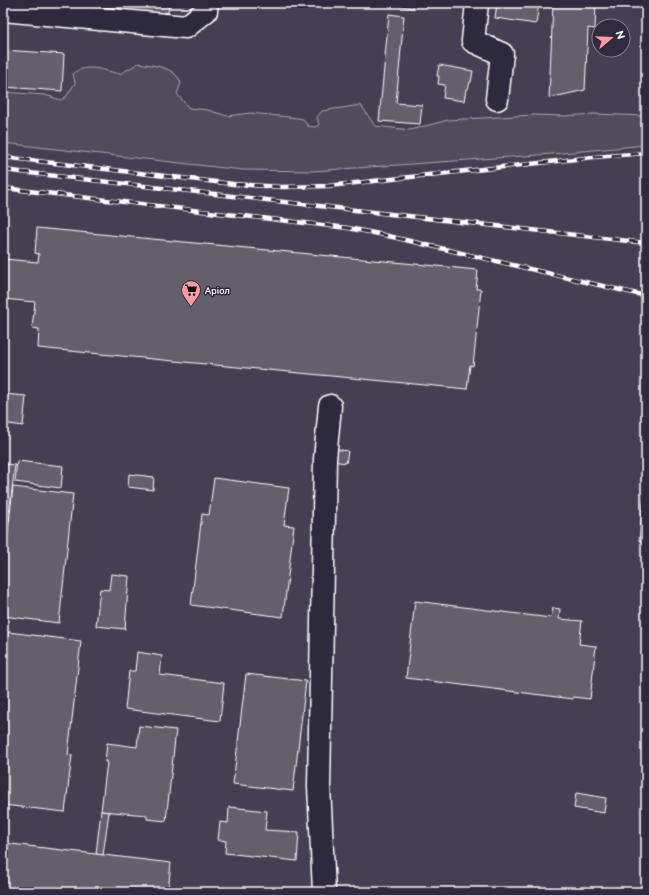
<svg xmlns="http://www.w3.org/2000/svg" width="649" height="895" viewBox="0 0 649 895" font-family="'Balsamiq Sans',sans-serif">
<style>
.built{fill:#444051;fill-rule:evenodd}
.green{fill:#514c5c;stroke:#a8a6ae}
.building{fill:#635f6d;stroke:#fff}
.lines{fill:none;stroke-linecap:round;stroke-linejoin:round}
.minor-casing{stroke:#fff;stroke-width:25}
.minor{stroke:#2f2a3d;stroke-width:22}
.rail-casing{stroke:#fff;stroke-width:4.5}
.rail{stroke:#2f2a3d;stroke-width:3;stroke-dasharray:9;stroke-linecap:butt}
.labels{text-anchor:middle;stroke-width:3;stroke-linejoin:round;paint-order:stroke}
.poi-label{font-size:10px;fill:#fff;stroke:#2f2a3d;text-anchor:start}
</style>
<rect width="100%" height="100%" fill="#373345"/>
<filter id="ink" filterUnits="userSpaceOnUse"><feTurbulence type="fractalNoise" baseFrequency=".025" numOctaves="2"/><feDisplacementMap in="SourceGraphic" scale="8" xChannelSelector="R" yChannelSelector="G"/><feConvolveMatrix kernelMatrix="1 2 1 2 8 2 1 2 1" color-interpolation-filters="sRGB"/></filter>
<g filter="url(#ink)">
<path class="built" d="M 3,3 L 646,3 L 646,892 L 3,892 ZM 599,26 L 623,26 L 623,50 L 599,50 Z"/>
<path class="green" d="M 139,63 C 154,66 175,66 181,83 L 177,94 L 189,108 L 208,110 L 227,116 L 250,113 L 298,118 L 303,119 L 308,126 L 315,127 L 319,125 L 317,117 L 322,111 L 361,105 L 375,126 L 410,130 L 448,120 L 534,115 L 565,116 L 594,114 L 646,116 L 646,145 L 552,154 L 314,171 L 242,170 L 3,143 L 3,92 L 45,95 L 61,100 L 66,97 L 75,83 L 73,74 C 86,62 105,71 120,74 Z"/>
<g class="building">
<path d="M 59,3 L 169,3 L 168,13 L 165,12 L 165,14 Z"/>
<path d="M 395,3 L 419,3 L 414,4 L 413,8 L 395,5 Z"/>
<path d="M 497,3 L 539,3 L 536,24 L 495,18 Z"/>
<path d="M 553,3 L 596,3 L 595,29 L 588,28 L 585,90 L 549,98 Z"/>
<path d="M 389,14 L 404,16 L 396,103 L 422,105 L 420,124 L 379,121 Z"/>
<path d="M 3,50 L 64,54 L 62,91 L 3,87 Z"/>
<path d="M 439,65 L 473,71 L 471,82 L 470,82 L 468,89 L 466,89 L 464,101 L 443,98 L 445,85 L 438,84 L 439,76 L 437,76 Z"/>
<path d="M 37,228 L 478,270 L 476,289 L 481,289 L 473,366 L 470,365 L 467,389 L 38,348 L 39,329 L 32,328 L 35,302 L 3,299 L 3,259 L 38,262 L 39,254 L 35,253 Z"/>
<path d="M 3,394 L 26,396 L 23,426 L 3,423 Z"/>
<path d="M 334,449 L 348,451 L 346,463 L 332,461 Z"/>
<path d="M 17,461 L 63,466 L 61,488 L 15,482 Z"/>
<path d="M 3,464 L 15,465 L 6,538 L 3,537 Z"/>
<path d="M 129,474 L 154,477 L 153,490 L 128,487 Z"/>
<path d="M 646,475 L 646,542 L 639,541 Z"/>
<path d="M 214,478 L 289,488 L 284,525 L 294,526 L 283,617 L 191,605 L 202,514 L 209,515 Z"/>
<path d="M 13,487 L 73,494 L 59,623 L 3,616 L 3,577 Z"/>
<path d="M 111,574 L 129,576 L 125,629 L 96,626 L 100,589 L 109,590 Z"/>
<path d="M 415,601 L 551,618 L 553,608 L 560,609 L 559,619 L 582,621 L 579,644 L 596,646 L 590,699 L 573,697 L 573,699 L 406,678 Z"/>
<path d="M 8,632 L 81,641 L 68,754 L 72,755 L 65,812 L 3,805 L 3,654 L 6,655 Z"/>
<path d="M 137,652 L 162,656 L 160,675 L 224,683 L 220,721 L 125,709 L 129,671 L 135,671 Z"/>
<path d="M 246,674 L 306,681 L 293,791 L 233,784 Z"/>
<path d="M 139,726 L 176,730 L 166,821 L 147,819 L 147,815 L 101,811 L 107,762 L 105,762 L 107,743 L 137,747 Z"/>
<path d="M 576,793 L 606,798 L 604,813 L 574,808 Z"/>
<path d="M 229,807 L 267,811 L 265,830 L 299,832 L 297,861 L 225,853 L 226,841 L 218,840 L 220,822 L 228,823 Z"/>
<path d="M 101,811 L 109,812 L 103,855 L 96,854 Z"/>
<path d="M 3,843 L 171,863 L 168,892 L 3,892 Z"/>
</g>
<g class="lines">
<g class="minor-casing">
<g id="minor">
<path d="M 477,3 L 473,41 L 502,54 L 497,99"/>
<path d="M 3,10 L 186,27 L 206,11 L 207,3"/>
<path d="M 324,892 L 319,786 L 325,459 L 330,406"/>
</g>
</g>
<use href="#minor" class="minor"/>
<g class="rail-casing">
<g id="rail">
<path d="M 3,157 L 233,184 L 282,187 L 328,186 L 594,157 L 646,153"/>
<path d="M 3,170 L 646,243"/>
<path d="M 3,188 L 348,228 L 384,235 L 646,296"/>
</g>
</g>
<use href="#rail" class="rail"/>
</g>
</g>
<defs>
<g id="supermarket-pin" transform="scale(1)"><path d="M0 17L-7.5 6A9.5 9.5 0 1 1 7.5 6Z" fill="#ff9aa2" stroke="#2f2a3d"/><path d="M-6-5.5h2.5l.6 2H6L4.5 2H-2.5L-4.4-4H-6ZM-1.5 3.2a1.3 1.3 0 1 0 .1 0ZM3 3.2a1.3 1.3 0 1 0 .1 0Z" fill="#111"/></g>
</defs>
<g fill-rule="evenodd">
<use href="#supermarket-pin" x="191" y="290"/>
</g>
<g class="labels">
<g class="poi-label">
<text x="205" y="294">Аріол</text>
</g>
</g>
<rect width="649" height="895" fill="none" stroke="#2f2a3d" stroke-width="16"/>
<rect x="8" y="8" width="633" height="879" fill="none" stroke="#fff" stroke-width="1.5" filter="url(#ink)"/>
<g transform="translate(611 38) rotate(71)"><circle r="19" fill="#2f2a3d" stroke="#827f8b"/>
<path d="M0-3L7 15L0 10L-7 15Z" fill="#ff9aa2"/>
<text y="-6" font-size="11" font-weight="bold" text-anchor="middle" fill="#ffffff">N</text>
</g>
</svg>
